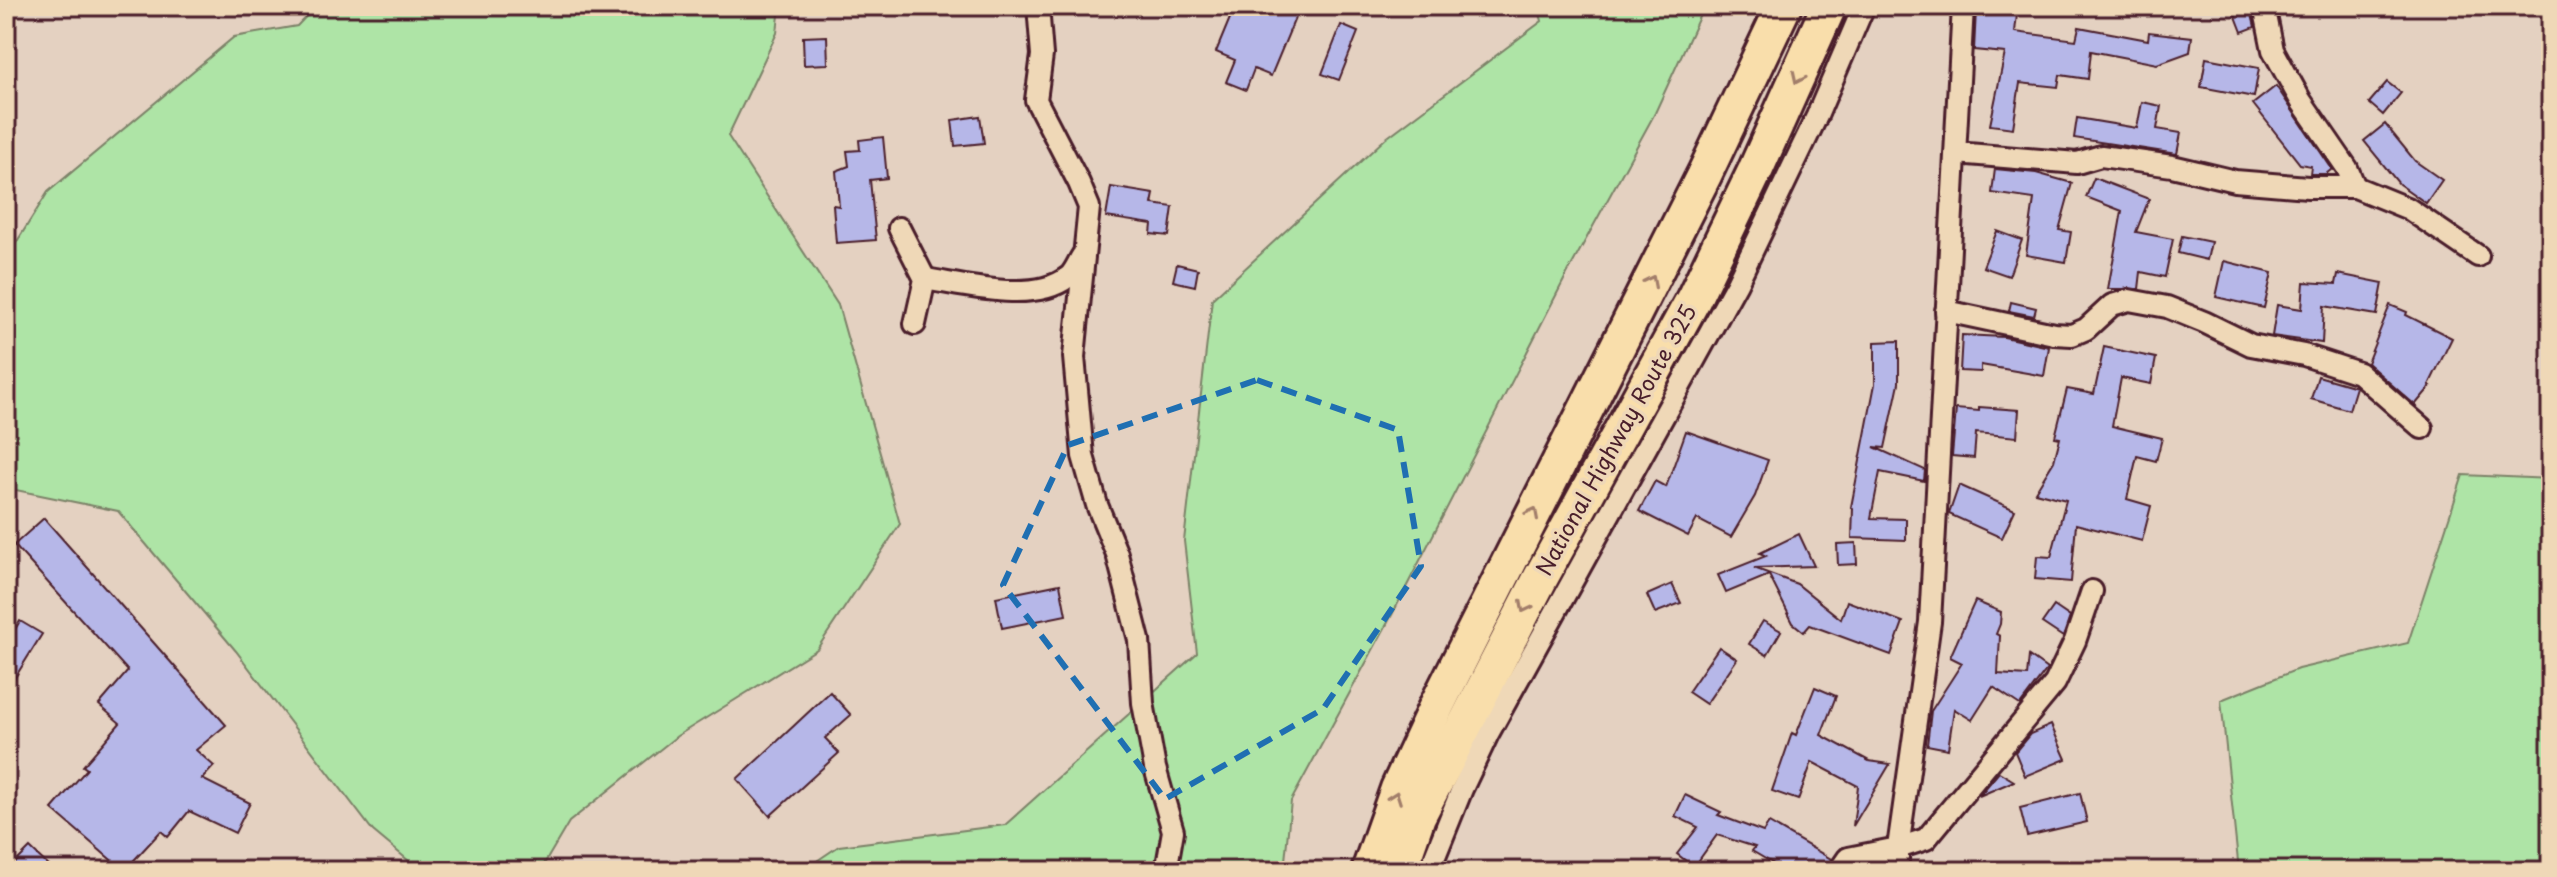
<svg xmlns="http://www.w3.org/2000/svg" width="2557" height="877" viewBox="0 0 2557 877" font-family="'Playpen Sans',sans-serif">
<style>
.green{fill:#aee4a6;stroke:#7c8268;stroke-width:2}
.building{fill:#b6b7e8;stroke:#4a1f2b;stroke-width:2}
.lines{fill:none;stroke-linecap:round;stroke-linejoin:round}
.minor-casing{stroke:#4a1f2b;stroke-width:26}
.trunk-casing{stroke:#4a1f2b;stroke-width:40}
.minor{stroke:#efd8b7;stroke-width:20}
.trunk{stroke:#f9deab;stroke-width:34}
.oneway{stroke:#a27e6b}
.marked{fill:none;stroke:#1f6fb2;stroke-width:6;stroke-dasharray:16 10;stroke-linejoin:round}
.labels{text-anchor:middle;stroke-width:7;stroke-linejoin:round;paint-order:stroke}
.street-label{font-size:22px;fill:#4a1f2b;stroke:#efd8b7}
</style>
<rect width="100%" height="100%" fill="#e4d1c1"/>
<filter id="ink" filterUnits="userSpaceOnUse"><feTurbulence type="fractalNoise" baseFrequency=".0125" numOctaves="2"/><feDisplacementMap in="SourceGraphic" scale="16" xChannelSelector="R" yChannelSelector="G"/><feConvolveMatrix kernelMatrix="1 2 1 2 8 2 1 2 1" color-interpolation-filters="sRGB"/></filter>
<g filter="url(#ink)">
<g class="green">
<path d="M 316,6 L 780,6 L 777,33 L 728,136 L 838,305 L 900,524 L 817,649 L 677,736 L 569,822 L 540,871 L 421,871 L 373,831 L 236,651 L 118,511 L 6,488 L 6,259 L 48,192 L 234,37 L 297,26 Z"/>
<path d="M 1538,6 L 1704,6 L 1655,113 L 1567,274 L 1393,613 L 1291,801 L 1284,871 L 802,871 L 839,846 L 1005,825 L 1197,653 L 1184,541 L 1212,299 L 1385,139 L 1542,21 Z"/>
<path d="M 2463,475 L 2551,479 L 2551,871 L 2239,871 L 2221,700 L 2298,669 L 2408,643 Z"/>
</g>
<g class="building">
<path d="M 1235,6 L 1300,6 L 1271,76 L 1254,69 L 1246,90 L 1226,82 L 1235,60 L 1216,52 Z"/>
<path d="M 2232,6 L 2250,6 L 2255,27 L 2242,32 Z"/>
<path d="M 1976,10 L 2017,14 L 2015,32 L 2076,40 L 2079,27 L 2148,40 L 2149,32 L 2192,37 L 2190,52 L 2157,64 L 2091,51 L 2088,79 L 2060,75 L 2058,87 L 2020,83 L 2013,128 L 1990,125 L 2005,53 L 1974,50 Z"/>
<path d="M 1341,25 L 1358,32 L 1339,80 L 1322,74 Z"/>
<path d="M 827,36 L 828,64 L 804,65 L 803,37 Z"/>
<path d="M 2206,58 L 2259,68 L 2254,97 L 2201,87 Z"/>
<path d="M 2387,82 L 2401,93 L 2383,115 L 2369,103 Z"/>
<path d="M 2276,86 L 2332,169 L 2326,174 L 2310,174 L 2311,166 L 2300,164 L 2253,104 Z"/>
<path d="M 2142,102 L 2161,106 L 2157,129 L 2181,133 L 2177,154 L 2074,138 L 2077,118 L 2137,128 Z"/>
<path d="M 980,116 L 984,143 L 955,146 L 952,120 Z"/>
<path d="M 2385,124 L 2415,161 L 2442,180 L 2426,203 L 2399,184 L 2364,141 Z"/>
<path d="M 883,137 L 887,178 L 870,180 L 876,240 L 836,243 L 833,205 L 839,206 L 836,171 L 849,166 L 847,151 L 860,150 L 859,140 Z"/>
<path d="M 1995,169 L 2036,173 L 2072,183 L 2059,230 L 2071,232 L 2066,262 L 2026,255 L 2034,199 L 1992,193 Z"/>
<path d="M 2094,178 L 2149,199 L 2136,232 L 2173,239 L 2165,277 L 2141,272 L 2139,289 L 2108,289 L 2122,211 L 2086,197 Z"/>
<path d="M 1111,187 L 1154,194 L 1152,204 L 1173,207 L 1169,236 L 1151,234 L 1152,224 L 1106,217 Z"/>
<path d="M 1997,231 L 2022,240 L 2009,276 L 1983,267 Z"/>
<path d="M 2182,236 L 2211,242 L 2207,260 L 2178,253 Z"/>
<path d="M 2224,261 L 2272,273 L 2264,308 L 2216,297 Z"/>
<path d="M 1177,264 L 1198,269 L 1195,286 L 1173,281 Z"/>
<path d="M 2338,274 L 2383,283 L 2377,315 L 2324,306 L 2322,343 L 2272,336 L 2277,305 L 2302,309 L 2304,282 L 2336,284 Z"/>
<path d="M 2011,302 L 2036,308 L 2034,316 L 2009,311 Z"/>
<path d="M 2390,305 L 2407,312 L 2406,315 L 2452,338 L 2429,385 L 2431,386 L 2415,405 L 2367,363 Z"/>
<path d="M 1962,335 L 2004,337 L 2049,347 L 2044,376 L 1981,365 L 1981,372 L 1960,371 Z"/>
<path d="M 1899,341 L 1899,383 L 1885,448 L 1874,447 L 1925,470 L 1924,481 L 1880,472 L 1871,518 L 1906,519 L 1906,540 L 1852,538 L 1853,508 L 1851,507 L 1875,384 L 1875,342 Z"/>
<path d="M 2104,347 L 2156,358 L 2151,384 L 2121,378 L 2112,426 L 2162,438 L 2156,461 L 2137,456 L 2127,499 L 2151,506 L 2142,541 L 2076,524 L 2071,582 L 2035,579 L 2037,556 L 2051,557 L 2066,500 L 2035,492 L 2054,461 L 2060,438 L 2055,437 L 2067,389 L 2094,394 Z"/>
<path d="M 2318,376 L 2356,387 L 2349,410 L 2311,399 Z"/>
<path d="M 1979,407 L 2019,410 L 2017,437 L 1976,433 L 1974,458 L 1952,456 L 1956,409 L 1979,411 Z"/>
<path d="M 1686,431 L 1768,460 L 1755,496 L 1731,537 L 1697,519 L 1688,536 L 1639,511 L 1655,481 L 1666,487 Z"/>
<path d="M 1959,485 L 2015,510 L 2002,538 L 1949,514 Z"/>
<path d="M 44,518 L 226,725 L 196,750 L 214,766 L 202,779 L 250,803 L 235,833 L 189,811 L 168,837 L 161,831 L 124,871 L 52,809 L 87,769 L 83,766 L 120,723 L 99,705 L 128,671 L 14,545 Z"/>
<path d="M 1799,534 L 1814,566 L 1754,568 L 1797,584 L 1841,619 L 1847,601 L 1903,622 L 1891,655 L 1810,625 L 1804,632 L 1793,623 L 1769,575 L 1726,593 L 1718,575 L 1766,556 L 1760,553 Z"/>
<path d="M 1856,543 L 1857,564 L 1838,565 L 1837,544 Z"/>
<path d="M 1060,584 L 1066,615 L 1002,628 L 996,597 Z"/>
<path d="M 1672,584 L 1681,603 L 1655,613 L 1647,595 Z"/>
<path d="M 1975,601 L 2001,612 L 2000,624 L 1996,634 L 2000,636 L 1998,674 L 2027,676 L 2029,656 L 2047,669 L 2020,705 L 1993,687 L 1972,720 L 1954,709 L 1948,749 L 1927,745 L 1931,711 L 1962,663 L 1950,657 Z"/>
<path d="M 2054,606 L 2070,617 L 2063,637 L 2042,623 Z"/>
<path d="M 20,621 L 42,634 L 6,692 L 6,644 Z"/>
<path d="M 1763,621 L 1781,631 L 1767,655 L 1749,644 Z"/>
<path d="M 1719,647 L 1737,659 L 1706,704 L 1688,692 Z"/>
<path d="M 1815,687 L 1836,696 L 1821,735 L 1869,761 L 1890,764 L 1853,826 L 1858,786 L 1812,762 L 1798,800 L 1772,791 L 1792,733 L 1796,735 Z"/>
<path d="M 830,692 L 851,715 L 825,738 L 839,753 L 770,816 L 737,779 Z"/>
<path d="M 2051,725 L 2066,759 L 2025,776 L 2015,752 L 2030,734 Z"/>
<path d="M 1999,772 L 2014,781 L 1979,796 Z"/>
<path d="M 2080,793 L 2087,822 L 2027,836 L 2020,808 Z"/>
<path d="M 1685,795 L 1721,812 L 1718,815 L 1763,832 L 1769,823 L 1831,859 L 1826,871 L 1786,871 L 1752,851 L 1755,847 L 1717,835 L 1694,867 L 1677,854 L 1698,827 L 1675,816 Z"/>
<path d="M 30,848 L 54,871 L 7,871 Z"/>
</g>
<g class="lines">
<g class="minor-casing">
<g id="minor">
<path d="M 1038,6 L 1042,55 L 1036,100 L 1079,183 L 1089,207 L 1074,357 L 1083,456 L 1097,505 L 1117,554 L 1139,640 L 1143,703 L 1155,768 L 1173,831 L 1166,871"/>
<path d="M 2264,6 L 2273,50 L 2301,101 L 2347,168 L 2355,187"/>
<path d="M 1956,153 L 2077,163 L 2101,156 L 2172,166 L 2235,181 L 2308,187 L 2355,187 L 2409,209 L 2478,256"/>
<path d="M 899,228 L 925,279 L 915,324"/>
<path d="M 925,279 C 965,285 1034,304 1068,277 C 1074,273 1078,262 1082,256"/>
<path d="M 1946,311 L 2054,334 L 2072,335 L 2086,329 L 2112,305 L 2129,300 L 2167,307 L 2204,322 L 2251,345 L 2304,355 L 2359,373 L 2422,428"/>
<path d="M 1429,871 L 1462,789 L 1488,734 L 1737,283 L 1817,116 L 1864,6"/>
<path d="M 1839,871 L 1848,858 L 1898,848 L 1926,839 L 2055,683 L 2075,641 L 2092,591"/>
<path d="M 1898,871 L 1898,848 L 1930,622 L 1963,6"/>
</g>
</g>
<g class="trunk-casing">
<g id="trunk">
<path d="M 1369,871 L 1398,789 L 1437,705 L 1705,173 L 1784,6"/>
<path d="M 1399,871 L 1418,816 L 1540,579 L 1694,298 L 1755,171 L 1829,6"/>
</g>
</g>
<use href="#minor" class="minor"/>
<use href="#trunk" class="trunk"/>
</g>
<defs><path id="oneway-chevron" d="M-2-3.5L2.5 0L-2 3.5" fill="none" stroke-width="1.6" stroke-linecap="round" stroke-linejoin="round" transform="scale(2)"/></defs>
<g class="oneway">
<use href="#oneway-chevron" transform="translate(1798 78) rotate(115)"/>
<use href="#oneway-chevron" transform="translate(1651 281) rotate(-63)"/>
<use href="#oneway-chevron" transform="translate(1533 513) rotate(-63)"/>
<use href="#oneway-chevron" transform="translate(1525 607) rotate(117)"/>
<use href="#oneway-chevron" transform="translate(1395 797) rotate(-70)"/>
</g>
</g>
<path class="marked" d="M 1257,380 L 1398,430 L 1421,566 L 1323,709 L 1165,799 L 1003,585 L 1068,445 Z"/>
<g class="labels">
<g class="street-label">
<text transform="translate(1616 440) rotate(-61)" y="8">National Highway Route 325</text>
</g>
</g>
<rect width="2557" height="877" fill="none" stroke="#efd8b7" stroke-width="32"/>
<rect x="16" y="16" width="2525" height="845" fill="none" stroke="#4a1f2b" stroke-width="3" filter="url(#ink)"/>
</svg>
